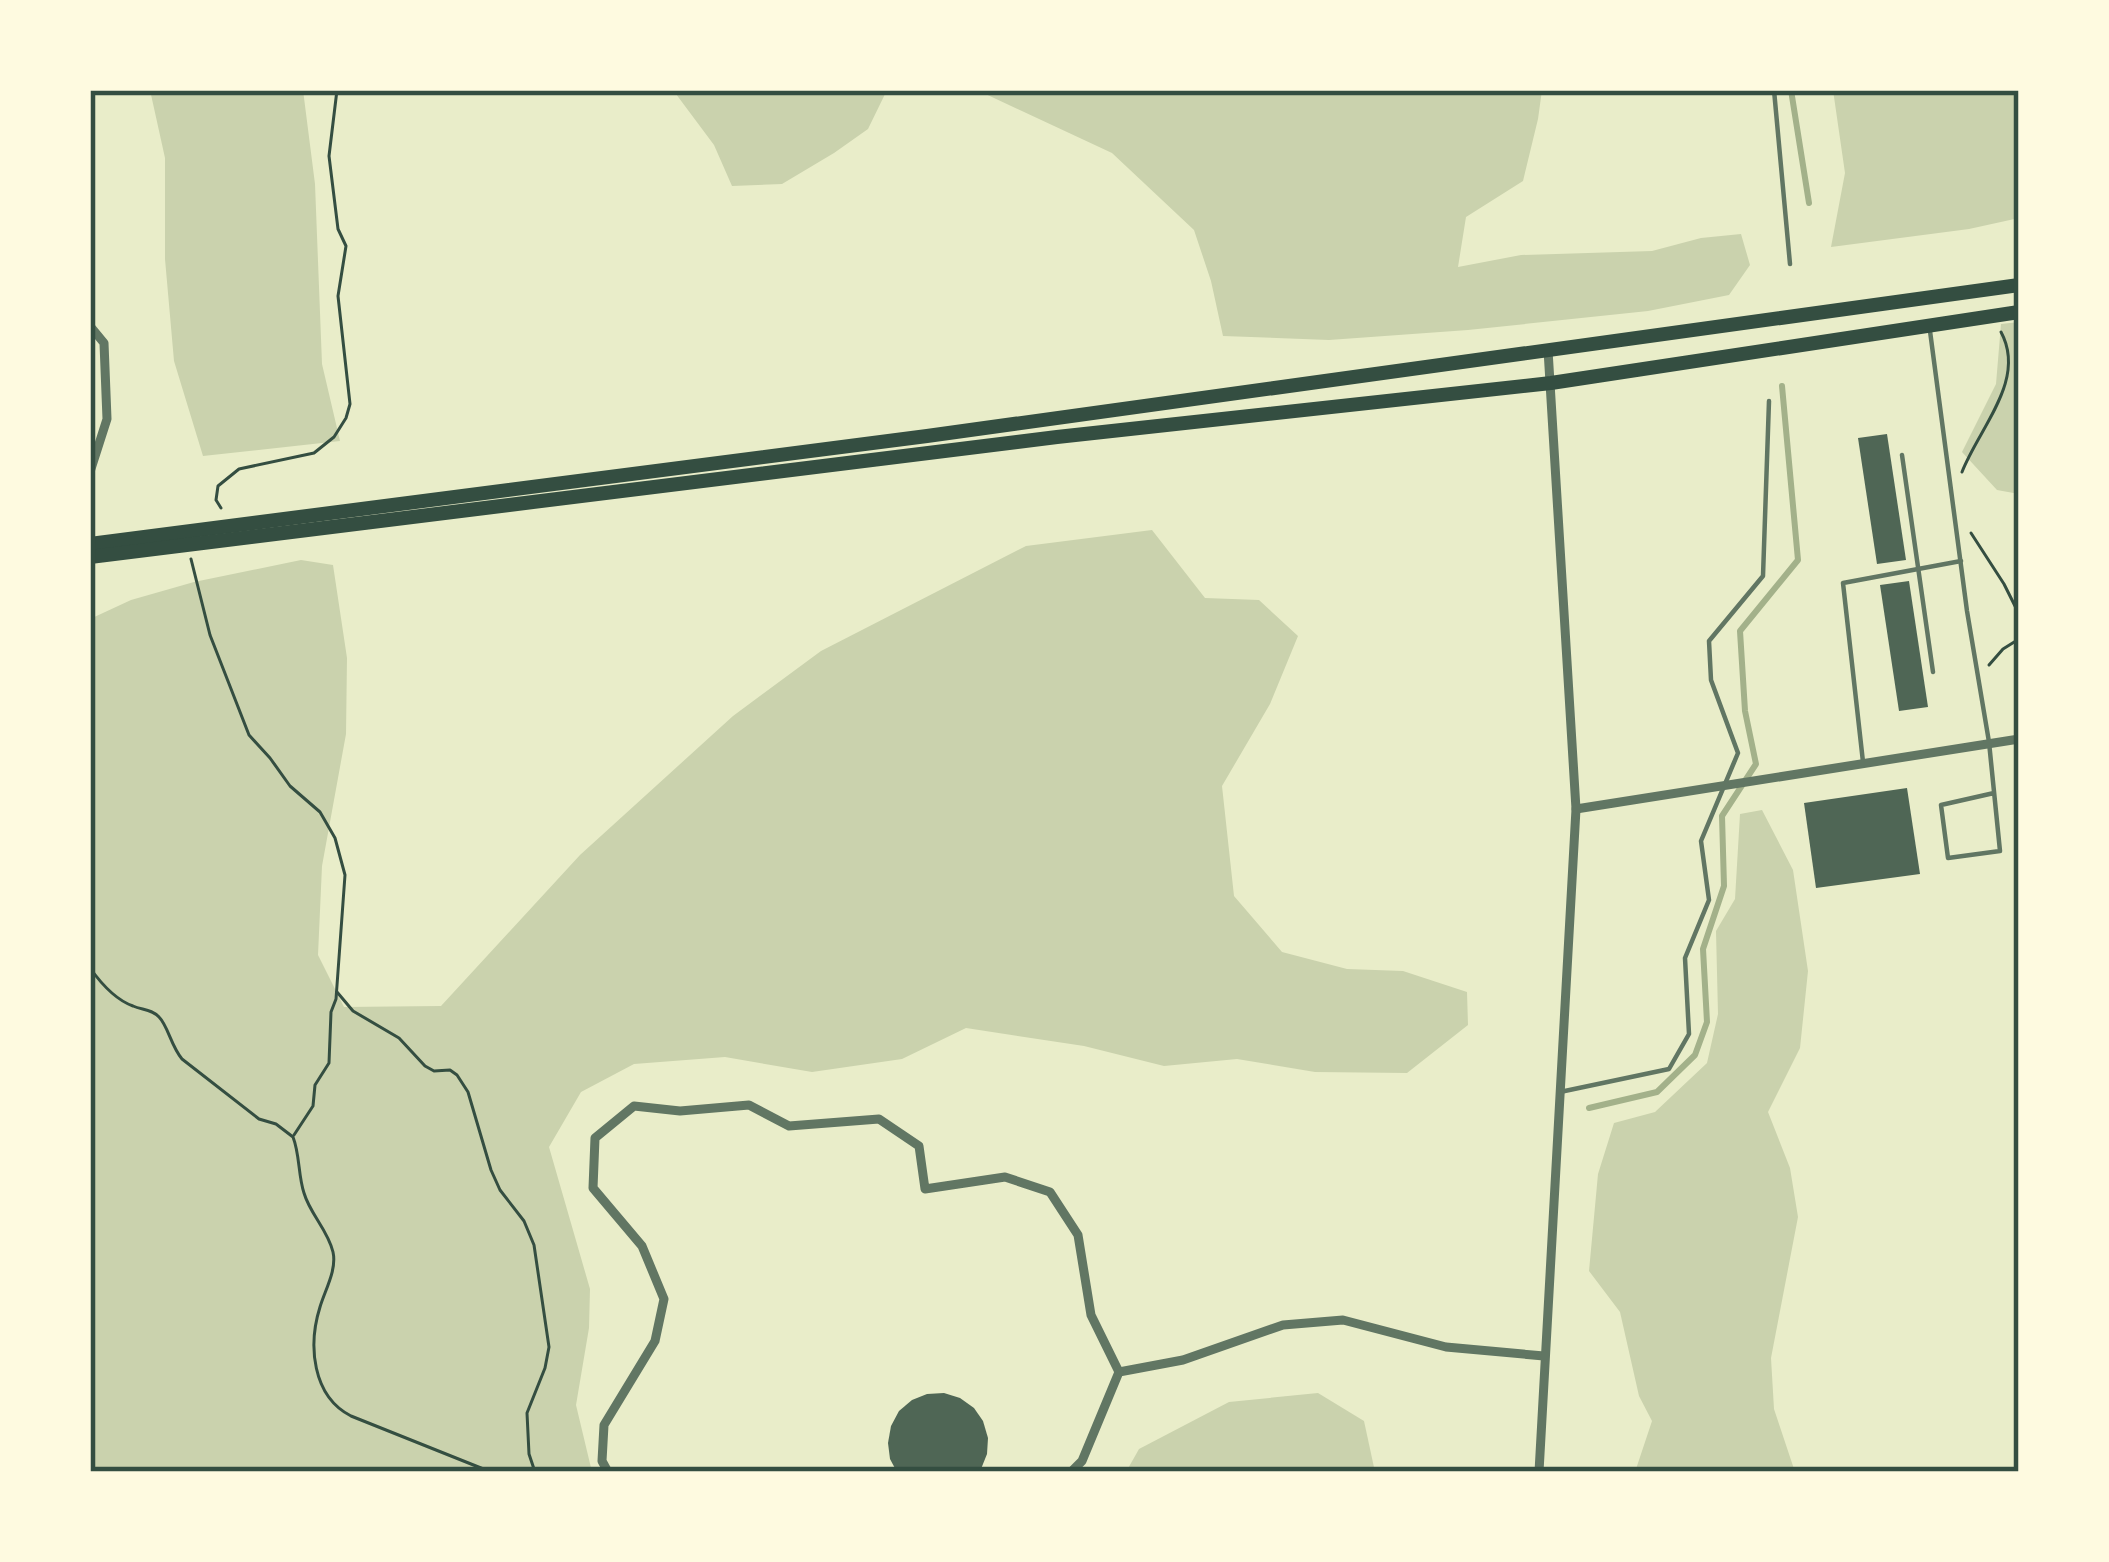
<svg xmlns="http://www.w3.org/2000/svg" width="2109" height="1562" viewBox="0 0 2109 1562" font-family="Merriweather,serif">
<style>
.green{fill:#cad2ad}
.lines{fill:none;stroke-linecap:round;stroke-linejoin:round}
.stream{stroke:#a3b18a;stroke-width:6}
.building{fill:#4f6655}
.path{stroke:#344e41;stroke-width:3}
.service{stroke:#617663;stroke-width:4.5}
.minor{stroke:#617663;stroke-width:9}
.primary{stroke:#344e41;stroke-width:14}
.neatline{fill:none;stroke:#344e41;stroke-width:4.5}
</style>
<rect width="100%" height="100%" fill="#e9edc9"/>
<g class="green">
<path d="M 150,90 L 303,90 L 315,184 L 322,364 L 340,441 L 203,456 L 174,361 L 165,259 L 165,158 Z"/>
<path d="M 673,90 L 887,90 L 868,129 L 834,153 L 782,184 L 732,186 L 714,145 Z"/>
<path d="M 977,90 L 1542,90 L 1538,119 L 1523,181 L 1466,217 L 1458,267 L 1521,255 L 1652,251 L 1701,238 L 1741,234 L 1750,265 L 1729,295 L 1648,311 L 1468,330 L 1329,340 L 1223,336 L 1211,281 L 1194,230 L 1112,153 Z"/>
<path d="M 1833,90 L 2019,90 L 2019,218 L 1969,229 L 1831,247 L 1845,173 Z"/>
<path d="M 2019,322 L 2019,494 L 1997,490 L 1962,452 L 1996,384 L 2001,324 Z"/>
<path d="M 1152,530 L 1205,598 L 1259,600 L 1298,636 L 1270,704 L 1222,786 L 1234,896 L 1282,952 L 1347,969 L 1403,971 L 1467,992 L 1468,1025 L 1407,1073 L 1315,1072 L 1237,1059 L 1164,1066 L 1084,1046 L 966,1028 L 902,1059 L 812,1072 L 725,1057 L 634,1064 L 581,1092 L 549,1147 L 590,1289 L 589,1328 L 576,1405 L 592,1472 L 90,1472 L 90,619 L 131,600 L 194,582 L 301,560 L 333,565 L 347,658 L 346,734 L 322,866 L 318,955 L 344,1007 L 441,1006 L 580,855 L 733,716 L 821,651 L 1026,546 Z"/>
<path d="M 1762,810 L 1793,870 L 1808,971 L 1800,1048 L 1768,1112 L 1790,1168 L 1798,1217 L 1771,1358 L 1774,1409 L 1795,1472 L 1635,1472 L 1652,1421 L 1639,1396 L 1620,1312 L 1589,1271 L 1598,1174 L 1614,1123 L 1655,1112 L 1707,1063 L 1718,1014 L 1716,931 L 1735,899 L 1740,814 Z"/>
<path d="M 1318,1393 L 1364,1421 L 1375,1472 L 1126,1472 L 1139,1449 L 1229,1402 Z"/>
</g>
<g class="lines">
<g class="stream">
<path d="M 1791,90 L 1809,203"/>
<path d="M 1589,1108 L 1657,1092 L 1695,1055 L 1707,1022 L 1703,949 L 1724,886 L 1722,816 L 1756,764 L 1745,711 L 1740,631 L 1798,560 L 1782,386"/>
</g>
</g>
<g class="building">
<path d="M 1887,434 L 1906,560 L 1877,564 L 1858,438 Z"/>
<path d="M 1909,581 L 1928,707 L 1899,711 L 1880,585 Z"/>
<path d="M 1907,788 L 1920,874 L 1816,888 L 1804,803 Z"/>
<path d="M 944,1393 L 960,1398 L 974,1408 L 983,1421 L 988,1438 L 987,1454 L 981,1469 L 979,1472 L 897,1472 L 890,1459 L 888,1443 L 891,1426 L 899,1411 L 912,1400 L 927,1394 Z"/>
</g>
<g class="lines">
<g class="path">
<path d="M 1962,472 C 1979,428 2027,380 2001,332"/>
<path d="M 221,508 L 216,500 L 218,486 L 239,469 L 314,453 L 334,437 L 346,418 L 350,404 L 338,296 L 346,246 L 338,229 L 329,156 L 337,90"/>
<path d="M 1971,533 L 2004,584 L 2019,614"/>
<path d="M 191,559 L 210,635 L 249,735 L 270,758 L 290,786 L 320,812 L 335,838 L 345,875 L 336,999 L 331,1012 L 329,1063 L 315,1085 L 313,1106 L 294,1135"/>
<path d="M 1989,665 L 2003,649 L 2019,639"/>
<path d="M 90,968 C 100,982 116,1000 133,1006 C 142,1010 152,1009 159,1017 C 168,1026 171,1046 182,1059 L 259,1119 L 276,1124 L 293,1137 C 300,1155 298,1175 304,1193 C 310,1214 328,1230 333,1252 C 337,1270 325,1290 320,1307 C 308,1345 312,1396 351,1416 L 491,1472"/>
<path d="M 337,992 L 353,1011 L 399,1038 L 425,1066 L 434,1071 L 450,1070 L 457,1075 L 468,1092 L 491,1170 L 500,1190 L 524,1221 L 534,1245 L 549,1347 L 545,1368 L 527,1413 L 529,1454 L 535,1472"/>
</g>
<g class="service">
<path d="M 1774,90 L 1790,264"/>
<path d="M 1930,331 L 1967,611 L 1989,742 L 2000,851 L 1948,858 L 1941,805 L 1994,793"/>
<path d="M 1902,455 L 1933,672"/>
<path d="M 1863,762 L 1843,583 L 1961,561"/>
<path d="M 1560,1092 L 1669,1069 L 1689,1034 L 1685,958 L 1709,900 L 1701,841 L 1738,753 L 1711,680 L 1709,641 L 1763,576 L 1769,401"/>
</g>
<g class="minor">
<path d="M 90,326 L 104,343 L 107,419 L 90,472"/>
<path d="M 1576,809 L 2019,739"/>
<path d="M 1119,1372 L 1183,1360 L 1283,1325 L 1343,1320 L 1446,1347 L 1544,1356"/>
<path d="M 608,1472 L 602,1461 L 604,1425 L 655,1341 L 664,1299 L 642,1246 L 593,1188 L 595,1138 L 634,1106 L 680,1111 L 749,1105 L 789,1126 L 879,1119 L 919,1146 L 925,1189 L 1005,1177 L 1050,1192 L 1078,1235 L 1091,1315 L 1119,1372 L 1082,1461 L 1071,1472"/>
<path d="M 1539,1472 L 1576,809 L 1548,350"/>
</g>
<g class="primary">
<path d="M 90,544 L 927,436 L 2019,285"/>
<path d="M 90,557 L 1057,437 L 1551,383 L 2019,312"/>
</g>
</g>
<rect width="2109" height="1562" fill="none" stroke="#fefae0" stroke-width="186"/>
<rect x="93" y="93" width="1923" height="1376" class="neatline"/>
</svg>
